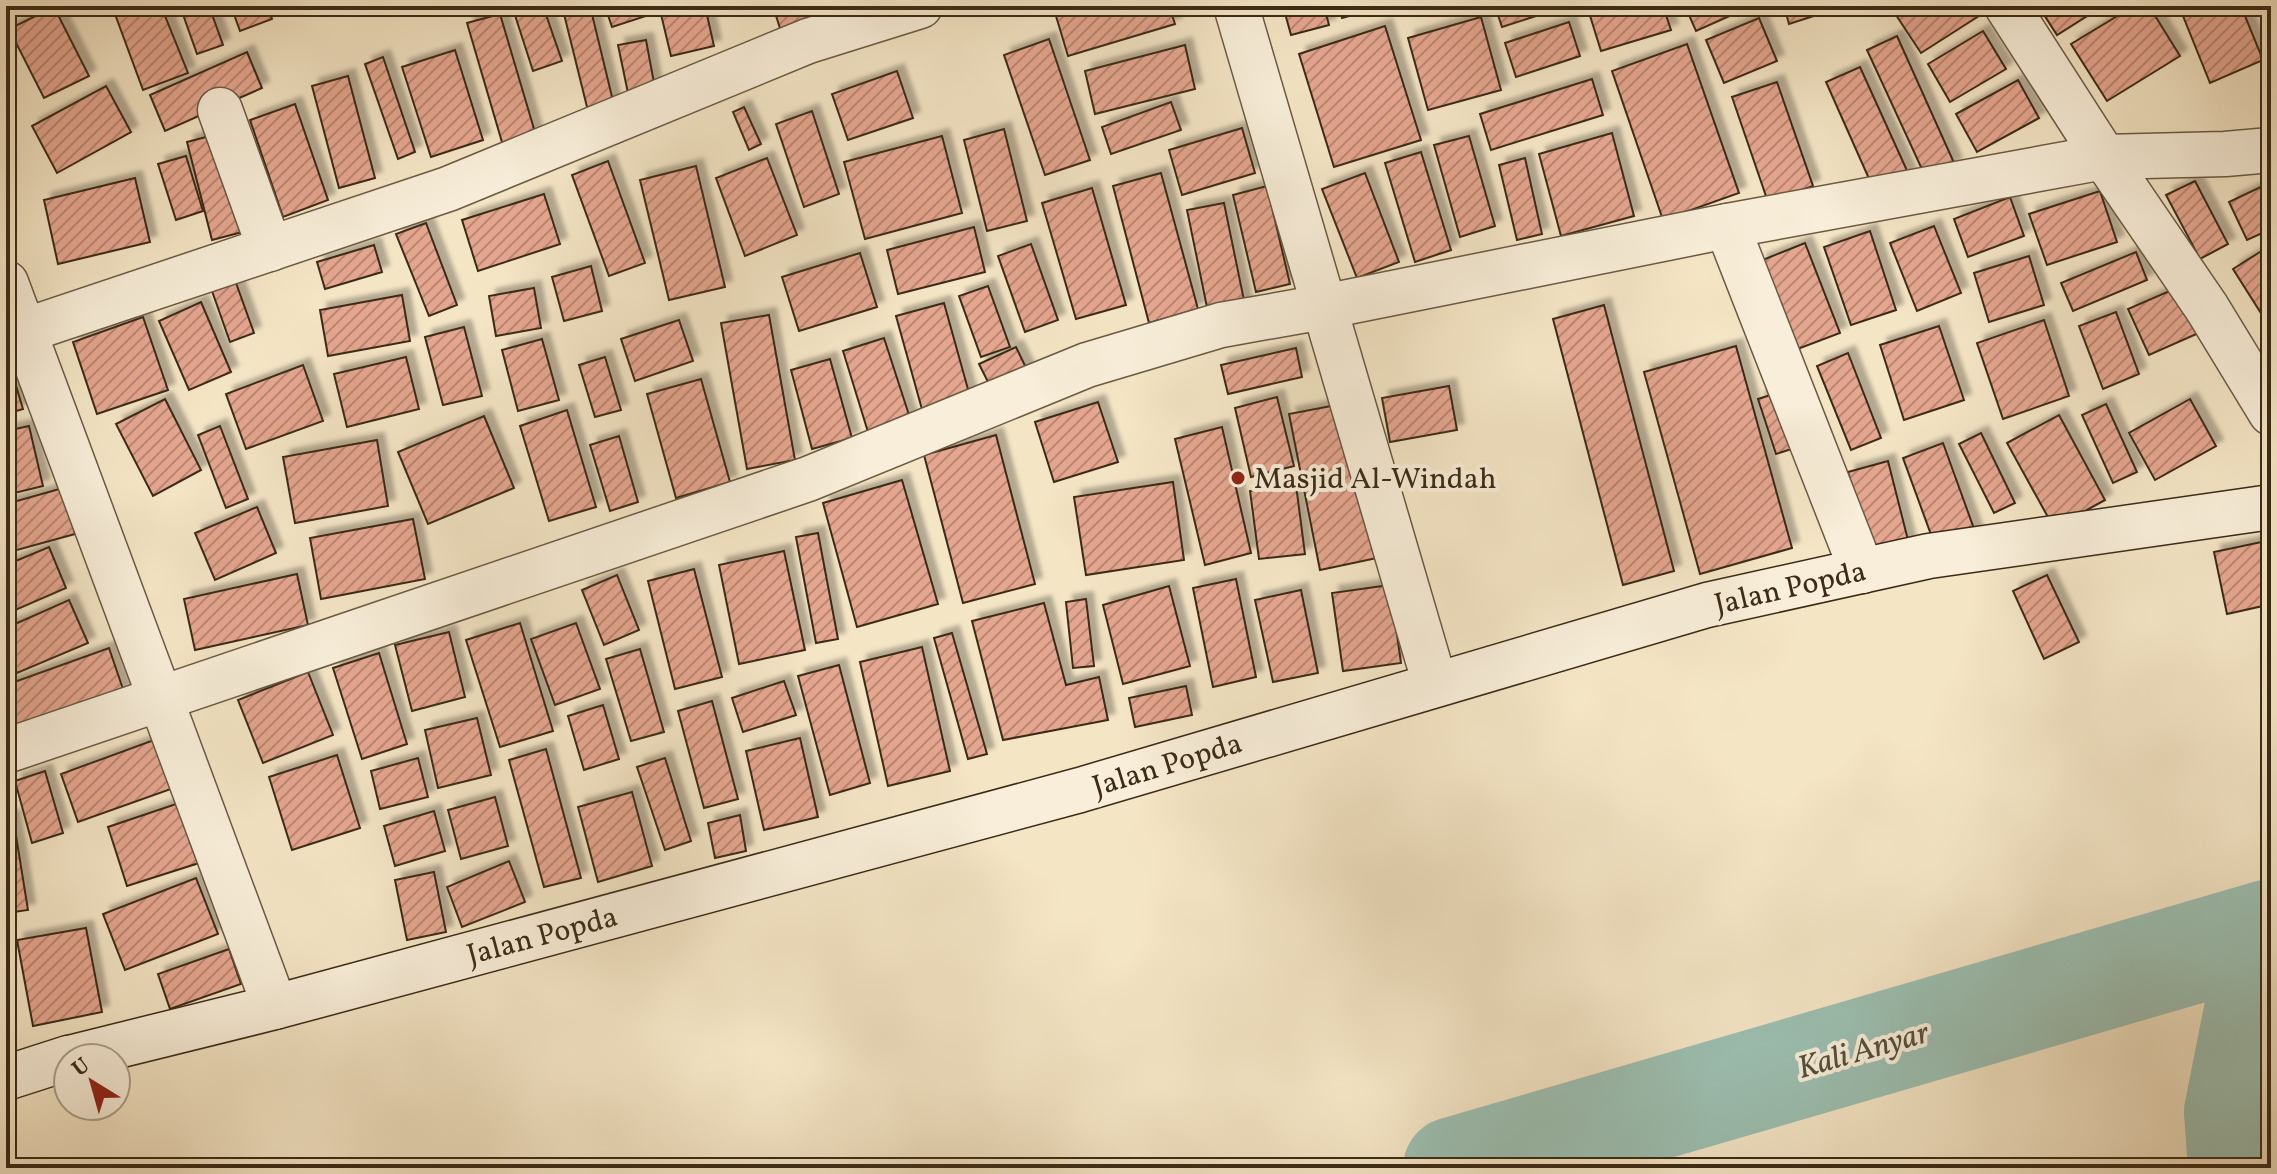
<svg xmlns="http://www.w3.org/2000/svg" width="2277" height="1174" viewBox="0 0 2277 1174" font-family="Vollkorn,serif">
<style>
.lines{fill:none;stroke-linecap:round;stroke-linejoin:round}
.river{stroke:#9cbfb1;stroke-width:102}
.building{fill:url(#building-hatch);stroke:#3b2b17;stroke-width:2;filter:url(#shadow)}
.street-casing{stroke:#695a42;stroke-width:47}
.secondary-casing{stroke:#3b2b17;stroke-width:47}
.street{stroke:#f8eed9;stroke-width:44}
.secondary{stroke:#f8eed9;stroke-width:44}
.poi-dot{fill:#8f2418;stroke:#f8eed9;stroke-width:3}
.labels{text-anchor:middle;stroke-width:8;stroke-linejoin:round;paint-order:stroke}
.poi-label{font-size:30px;fill:#3b2b17;stroke:#f8eed9;text-anchor:start}
.street-label{font-size:30px;fill:#3b2b17;stroke:#f8eed9}
.water-label{font-size:32px;font-style:italic;fill:#53503e;stroke:#f8eed9}
</style>
<defs>
<pattern id="building-hatch" width="6" height="6" patternUnits="userSpaceOnUse" patternTransform="scale(2)"><rect width="6" height="6" fill="#e5a68f"/><path d="M-1 1l2-2M0 6l6-6M5 7l2-2" fill="none" stroke="#bb8774"/></pattern>
<filter id="shadow"><feDropShadow dx="7" dy="-7" stdDeviation="2" flood-color="#0004"/></filter>
</defs>
<rect width="100%" height="100%" fill="#f4e5c5"/>
<filter id="stains"><feTurbulence type="fractalNoise" baseFrequency=".0025" numOctaves="4"/><feColorMatrix values="0 0 0 0 .2 0 0 0 0 .09 0 0 0 0 .02 0 0 0 .5 -.17"/></filter>
<radialGradient id="worn" r=".72"><stop offset=".6" stop-color="#630" stop-opacity="0"/><stop offset="1" stop-color="#630" stop-opacity=".3"/></radialGradient>
<g class="lines">
<path class="river" d="M 1454,1168 L 2271,930 L 2235,1112 L 2239,1168"/>
</g>
<g class="building">
<path d="M 112,6 L 161,6 L 188,73 L 143,90 Z"/>
<path d="M 180,6 L 209,6 L 223,45 L 197,54 Z"/>
<path d="M 231,6 L 267,6 L 272,19 L 240,31 Z"/>
<path d="M 512,6 L 543,6 L 562,61 L 533,71 Z"/>
<path d="M 562,6 L 590,6 L 614,105 L 588,111 Z"/>
<path d="M 605,6 L 642,6 L 646,16 L 612,27 Z"/>
<path d="M 659,6 L 705,6 L 714,46 L 671,56 Z"/>
<path d="M 773,6 L 825,6 L 831,23 L 783,38 Z"/>
<path d="M 1053,6 L 1169,6 L 1175,24 L 1068,56 Z"/>
<path d="M 1283,6 L 1324,6 L 1329,25 L 1291,35 Z"/>
<path d="M 1339,6 L 1373,6 L 1374,9 L 1342,18 Z"/>
<path d="M 1440,6 L 1469,6 L 1441,11 Z"/>
<path d="M 1495,6 L 1567,6 L 1502,27 Z"/>
<path d="M 1587,6 L 1663,6 L 1671,30 L 1601,51 Z"/>
<path d="M 1685,6 L 1752,6 L 1696,31 Z"/>
<path d="M 1784,6 L 1838,6 L 1839,8 L 1789,24 Z"/>
<path d="M 1903,6 L 1977,6 L 1982,14 L 1921,53 L 1894,12 Z"/>
<path d="M 2048,6 L 2103,6 L 2057,35 L 2041,10 Z"/>
<path d="M 2134,6 L 2149,6 L 2180,56 L 2107,101 L 2071,44 Z"/>
<path d="M 2179,6 L 2241,6 L 2263,60 L 2210,83 Z"/>
<path d="M 2262,6 L 2271,6 L 2271,29 Z"/>
<path d="M 54,7 L 89,76 L 44,98 L 9,29 Z"/>
<path d="M 500,14 L 537,139 L 504,149 L 467,23 Z"/>
<path d="M 1481,17 L 1501,90 L 1428,110 L 1408,38 Z"/>
<path d="M 1759,18 L 1777,61 L 1724,83 L 1706,40 Z"/>
<path d="M 1569,22 L 1580,56 L 1516,77 L 1505,43 Z"/>
<path d="M 1385,26 L 1421,140 L 1334,167 L 1299,54 Z"/>
<path d="M 1983,31 L 2006,69 L 1950,102 L 1928,64 Z"/>
<path d="M 1897,36 L 1955,165 L 1926,178 L 1867,50 Z"/>
<path d="M 1049,39 L 1090,160 L 1045,175 L 1004,55 Z"/>
<path d="M 646,40 L 655,88 L 628,93 L 618,45 Z"/>
<path d="M 1687,44 L 1739,193 L 1663,220 L 1612,71 Z"/>
<path d="M 1185,45 L 1195,89 L 1095,114 L 1085,71 Z"/>
<path d="M 455,50 L 483,140 L 431,157 L 402,67 Z"/>
<path d="M 247,52 L 262,88 L 165,131 L 150,95 Z"/>
<path d="M 383,57 L 415,152 L 398,159 L 365,64 Z"/>
<path d="M 1860,67 L 1909,175 L 1874,190 L 1826,82 Z"/>
<path d="M 897,71 L 913,118 L 848,140 L 832,94 Z"/>
<path d="M 348,76 L 375,178 L 339,188 L 312,86 Z"/>
<path d="M 1592,79 L 1603,115 L 1491,150 L 1480,114 Z"/>
<path d="M 2018,80 L 2039,118 L 1977,152 L 1956,114 Z"/>
<path d="M 1777,82 L 1813,186 L 1768,202 L 1732,97 Z"/>
<path d="M 106,86 L 131,132 L 57,173 L 32,126 Z"/>
<path d="M 1171,102 L 1181,130 L 1111,154 L 1102,127 Z"/>
<path d="M 295,104 L 328,200 L 283,217 L 250,120 Z"/>
<path d="M 744,107 L 761,144 L 749,150 L 733,112 Z"/>
<path d="M 812,111 L 839,194 L 804,207 L 776,124 Z"/>
<path d="M 1242,128 L 1255,173 L 1182,195 L 1169,150 Z"/>
<path d="M 1004,129 L 1027,221 L 987,231 L 964,140 Z"/>
<path d="M 225,132 L 250,230 L 212,240 L 187,142 Z"/>
<path d="M 1612,133 L 1634,216 L 1561,236 L 1539,154 Z"/>
<path d="M 942,136 L 962,213 L 865,239 L 844,162 Z"/>
<path d="M 1469,136 L 1495,226 L 1460,237 L 1434,145 Z"/>
<path d="M 1421,152 L 1451,250 L 1415,262 L 1385,163 Z"/>
<path d="M 186,156 L 203,211 L 176,220 L 158,164 Z"/>
<path d="M 767,158 L 797,235 L 745,256 L 716,178 Z"/>
<path d="M 1525,158 L 1542,234 L 1517,240 L 1499,165 Z"/>
<path d="M 608,161 L 645,263 L 609,276 L 572,175 Z"/>
<path d="M 696,166 L 725,287 L 669,300 L 640,180 Z"/>
<path d="M 1161,173 L 1198,309 L 1149,323 L 1113,186 Z"/>
<path d="M 1365,173 L 1399,262 L 1357,278 L 1322,189 Z"/>
<path d="M 135,178 L 150,242 L 58,264 L 44,200 Z"/>
<path d="M 2195,181 L 2228,244 L 2200,259 L 2166,195 Z"/>
<path d="M 2271,182 L 2271,229 L 2247,240 L 2229,202 Z"/>
<path d="M 1267,186 L 1290,284 L 1256,292 L 1233,195 Z"/>
<path d="M 1092,188 L 1126,305 L 1076,319 L 1042,203 Z"/>
<path d="M 2100,191 L 2117,242 L 2047,265 L 2029,214 Z"/>
<path d="M 544,194 L 560,244 L 478,271 L 462,220 Z"/>
<path d="M 2010,197 L 2024,236 L 1968,257 L 1954,219 Z"/>
<path d="M 1224,203 L 1246,310 L 1209,317 L 1187,210 Z"/>
<path d="M 426,223 L 457,305 L 429,316 L 396,234 Z"/>
<path d="M 1934,226 L 1961,293 L 1917,311 L 1890,243 Z"/>
<path d="M 974,227 L 985,272 L 898,294 L 887,250 Z"/>
<path d="M 1870,231 L 1896,310 L 1851,325 L 1824,247 Z"/>
<path d="M 1805,243 L 1840,333 L 1795,350 L 1760,261 Z"/>
<path d="M 1031,244 L 1058,320 L 1025,332 L 998,256 Z"/>
<path d="M 374,245 L 382,272 L 325,289 L 317,262 Z"/>
<path d="M 2271,245 L 2271,329 L 2233,269 Z"/>
<path d="M 2136,252 L 2147,280 L 2073,311 L 2061,283 Z"/>
<path d="M 860,253 L 877,307 L 799,331 L 782,277 Z"/>
<path d="M 2029,256 L 2044,305 L 1989,322 L 1974,273 Z"/>
<path d="M 591,266 L 602,311 L 564,321 L 552,277 Z"/>
<path d="M 236,283 L 254,333 L 230,342 L 212,291 Z"/>
<path d="M 988,286 L 1010,347 L 981,357 L 959,296 Z"/>
<path d="M 2181,286 L 2201,332 L 2149,355 L 2128,309 Z"/>
<path d="M 534,288 L 541,328 L 496,336 L 489,296 Z"/>
<path d="M 402,295 L 410,341 L 328,356 L 320,310 Z"/>
<path d="M 201,302 L 231,372 L 189,390 L 159,321 Z"/>
<path d="M 944,303 L 971,400 L 923,413 L 896,316 Z"/>
<path d="M 1604,305 L 1674,571 L 1623,585 L 1553,319 Z"/>
<path d="M 2116,312 L 2139,374 L 2103,389 L 2079,326 Z"/>
<path d="M 769,315 L 795,460 L 747,469 L 721,323 Z"/>
<path d="M 143,317 L 168,390 L 97,414 L 73,342 Z"/>
<path d="M 679,320 L 693,361 L 635,381 L 621,339 Z"/>
<path d="M 2044,320 L 2069,396 L 2003,419 L 1977,343 Z"/>
<path d="M 1939,326 L 1964,400 L 1904,420 L 1880,345 Z"/>
<path d="M 464,327 L 482,396 L 443,405 L 425,337 Z"/>
<path d="M 884,338 L 910,418 L 868,432 L 843,351 Z"/>
<path d="M 542,339 L 559,400 L 518,411 L 502,350 Z"/>
<path d="M 1736,346 L 1792,548 L 1700,574 L 1644,372 Z"/>
<path d="M 1016,347 L 1030,376 L 994,394 L 979,364 Z"/>
<path d="M 1296,348 L 1302,377 L 1228,394 L 1221,365 Z"/>
<path d="M 1848,353 L 1881,438 L 1851,450 L 1817,366 Z"/>
<path d="M 406,357 L 419,409 L 347,427 L 334,374 Z"/>
<path d="M 605,357 L 621,410 L 595,417 L 579,365 Z"/>
<path d="M 6,359 L 8,359 L 23,409 L 6,414 Z"/>
<path d="M 830,359 L 852,438 L 812,449 L 791,370 Z"/>
<path d="M 303,365 L 323,421 L 246,449 L 226,394 Z"/>
<path d="M 701,379 L 730,482 L 676,498 L 647,394 Z"/>
<path d="M 1449,386 L 1457,430 L 1390,442 L 1382,398 Z"/>
<path d="M 1786,390 L 1804,445 L 1776,454 L 1758,399 Z"/>
<path d="M 1277,397 L 1294,466 L 1251,477 L 1235,408 Z"/>
<path d="M 165,399 L 201,470 L 153,496 L 116,424 Z"/>
<path d="M 2190,399 L 2216,446 L 2155,480 L 2129,433 Z"/>
<path d="M 1098,402 L 1118,462 L 1054,482 L 1035,422 Z"/>
<path d="M 1347,403 L 1377,558 L 1320,570 L 1289,414 Z"/>
<path d="M 2106,404 L 2137,472 L 2113,483 L 2082,415 Z"/>
<path d="M 567,410 L 596,507 L 549,521 L 520,426 Z"/>
<path d="M 2059,415 L 2105,500 L 2054,528 L 2007,443 Z"/>
<path d="M 484,416 L 514,488 L 428,524 L 398,452 Z"/>
<path d="M 29,426 L 43,486 L 6,495 L 6,431 Z"/>
<path d="M 220,426 L 248,499 L 226,508 L 198,435 Z"/>
<path d="M 1222,427 L 1251,553 L 1205,565 L 1175,439 Z"/>
<path d="M 1981,433 L 2015,503 L 1994,513 L 1959,444 Z"/>
<path d="M 996,435 L 1035,584 L 963,603 L 924,455 Z"/>
<path d="M 619,436 L 638,502 L 610,511 L 590,445 Z"/>
<path d="M 377,440 L 388,506 L 295,523 L 283,457 Z"/>
<path d="M 1943,443 L 1977,537 L 1937,551 L 1903,458 Z"/>
<path d="M 1888,461 L 1911,552 L 1872,563 L 1848,472 Z"/>
<path d="M 902,480 L 938,604 L 857,627 L 823,503 Z"/>
<path d="M 1173,482 L 1184,560 L 1086,575 L 1074,497 Z"/>
<path d="M 1296,485 L 1305,554 L 1259,559 L 1250,491 Z"/>
<path d="M 63,488 L 75,534 L 6,553 L 6,504 Z"/>
<path d="M 257,507 L 276,553 L 215,580 L 195,533 Z"/>
<path d="M 413,519 L 425,579 L 321,599 L 310,538 Z"/>
<path d="M 818,533 L 838,639 L 816,643 L 796,537 Z"/>
<path d="M 2271,540 L 2271,644 L 2263,606 L 2227,614 L 2214,552 Z"/>
<path d="M 49,547 L 66,588 L 6,614 L 6,565 Z"/>
<path d="M 784,551 L 805,650 L 739,664 L 719,565 Z"/>
<path d="M 694,569 L 722,677 L 675,689 L 648,581 Z"/>
<path d="M 297,574 L 308,625 L 195,650 L 184,599 Z"/>
<path d="M 617,575 L 639,630 L 604,645 L 582,590 Z"/>
<path d="M 2047,575 L 2079,642 L 2044,659 L 2013,591 Z"/>
<path d="M 1236,579 L 1256,677 L 1213,687 L 1193,588 Z"/>
<path d="M 1390,585 L 1401,663 L 1343,671 L 1332,593 Z"/>
<path d="M 1169,586 L 1190,666 L 1123,684 L 1103,605 Z"/>
<path d="M 1301,590 L 1318,673 L 1273,682 L 1255,600 Z"/>
<path d="M 1086,599 L 1094,666 L 1073,668 L 1066,602 Z"/>
<path d="M 69,600 L 88,643 L 17,673 L 6,647 L 6,628 Z"/>
<path d="M 1044,603 L 1066,685 L 1099,677 L 1108,720 L 1003,740 L 972,621 Z"/>
<path d="M 520,623 L 553,731 L 500,747 L 466,640 Z"/>
<path d="M 576,623 L 600,689 L 555,705 L 531,639 Z"/>
<path d="M 449,632 L 465,697 L 412,711 L 395,645 Z"/>
<path d="M 952,633 L 987,754 L 968,759 L 934,638 Z"/>
<path d="M 922,647 L 950,771 L 888,786 L 860,662 Z"/>
<path d="M 109,648 L 124,692 L 6,732 L 6,685 Z"/>
<path d="M 640,649 L 664,732 L 631,741 L 606,659 Z"/>
<path d="M 379,653 L 407,744 L 362,759 L 333,668 Z"/>
<path d="M 839,665 L 870,783 L 830,795 L 798,676 Z"/>
<path d="M 308,672 L 333,735 L 263,763 L 238,700 Z"/>
<path d="M 784,681 L 796,715 L 743,732 L 732,698 Z"/>
<path d="M 1186,686 L 1192,715 L 1135,727 L 1129,698 Z"/>
<path d="M 712,701 L 738,799 L 704,808 L 678,711 Z"/>
<path d="M 603,705 L 619,759 L 584,770 L 568,716 Z"/>
<path d="M 477,718 L 491,775 L 438,788 L 425,730 Z"/>
<path d="M 800,738 L 818,817 L 764,830 L 746,751 Z"/>
<path d="M 154,740 L 171,789 L 78,822 L 61,774 Z"/>
<path d="M 546,749 L 581,878 L 544,887 L 509,760 Z"/>
<path d="M 337,755 L 360,828 L 292,850 L 269,777 Z"/>
<path d="M 418,758 L 428,797 L 380,809 L 371,771 Z"/>
<path d="M 665,758 L 691,841 L 665,850 L 637,767 Z"/>
<path d="M 45,771 L 63,833 L 32,843 L 15,781 Z"/>
<path d="M 632,792 L 652,866 L 598,882 L 578,807 Z"/>
<path d="M 495,797 L 508,846 L 461,859 L 448,810 Z"/>
<path d="M 179,803 L 199,863 L 127,886 L 108,827 Z"/>
<path d="M 434,811 L 445,851 L 395,866 L 384,826 Z"/>
<path d="M 740,815 L 746,851 L 715,858 L 708,823 Z"/>
<path d="M 13,817 L 28,910 L 6,913 L 6,818 Z"/>
<path d="M 509,861 L 525,902 L 462,927 L 447,887 Z"/>
<path d="M 434,872 L 446,932 L 407,940 L 395,880 Z"/>
<path d="M 196,878 L 218,934 L 125,970 L 103,914 Z"/>
<path d="M 86,928 L 102,1012 L 33,1026 L 17,940 Z"/>
<path d="M 229,949 L 241,984 L 170,1009 L 158,974 Z"/>
</g>
<g class="lines">
<g class="street-casing">
<g id="street">
<path d="M 1236,6 L 1435,684"/>
<path d="M 2007,6 L 2104,157 L 2207,308 L 2271,413"/>
<path d="M 220,110 L 270,249"/>
<path d="M 1727,226 L 1862,571"/>
<path d="M 6,283 L 275,1007"/>
<path d="M 6,337 L 448,189 L 808,41 L 920,6"/>
<path d="M 6,751 L 808,479 L 1087,365 L 1221,325 L 1323,307 L 1727,226 L 2104,157 L 2225,154 L 2271,150"/>
</g>
</g>
<g class="secondary-casing">
<g id="secondary">
<path d="M 69,1058 L 275,1007 L 1080,790 L 1707,605 L 1929,556 L 2271,507"/>
<path d="M 6,1078 L 68,1058"/>
</g>
</g>
<use href="#street" class="street"/>
<use href="#secondary" class="secondary"/>
</g>
<circle class="poi-dot" cx="1238" cy="478" r="8"/>
<g class="labels">
<g class="poi-label">
<text x="1254" y="488">Masjid Al-Windah</text>
</g>
<g class="street-label">
<text transform="translate(1790 587) rotate(-13)" y="10">Jalan Popda</text>
<text transform="translate(1167 764) rotate(-17)" y="10">Jalan Popda</text>
<text transform="translate(542 935) rotate(-15)" y="10">Jalan Popda</text>
</g>
<g class="water-label">
<text transform="translate(1863 1049) rotate(-16)" y="11">Kali Anyar</text>
</g>
</g>
<rect width="2277" height="1174" fill="none" stroke="#f4e5c5" stroke-width="32"/>
<rect x="8" y="8" width="2261" height="1158" fill="none" stroke="#3b2b17" stroke-width="4"/>
<rect x="16" y="16" width="2245" height="1142" fill="none" stroke="#3b2b17" stroke-width="2"/>
<g transform="translate(92 1082) rotate(323)"><circle r="38" fill="#f8eed9" stroke="#aca08b" stroke-width="2"/>
<path d="M0-6L14 30L0 20L-14 30Z" fill="#8f2418"/>
<text y="-12" font-size="22" font-weight="bold" text-anchor="middle" fill="#3b2b17">U</text>
</g>
<rect width="100%" height="100%" filter="url(#stains)"/>
<rect width="100%" height="100%" fill="url(#worn)"/>
</svg>
